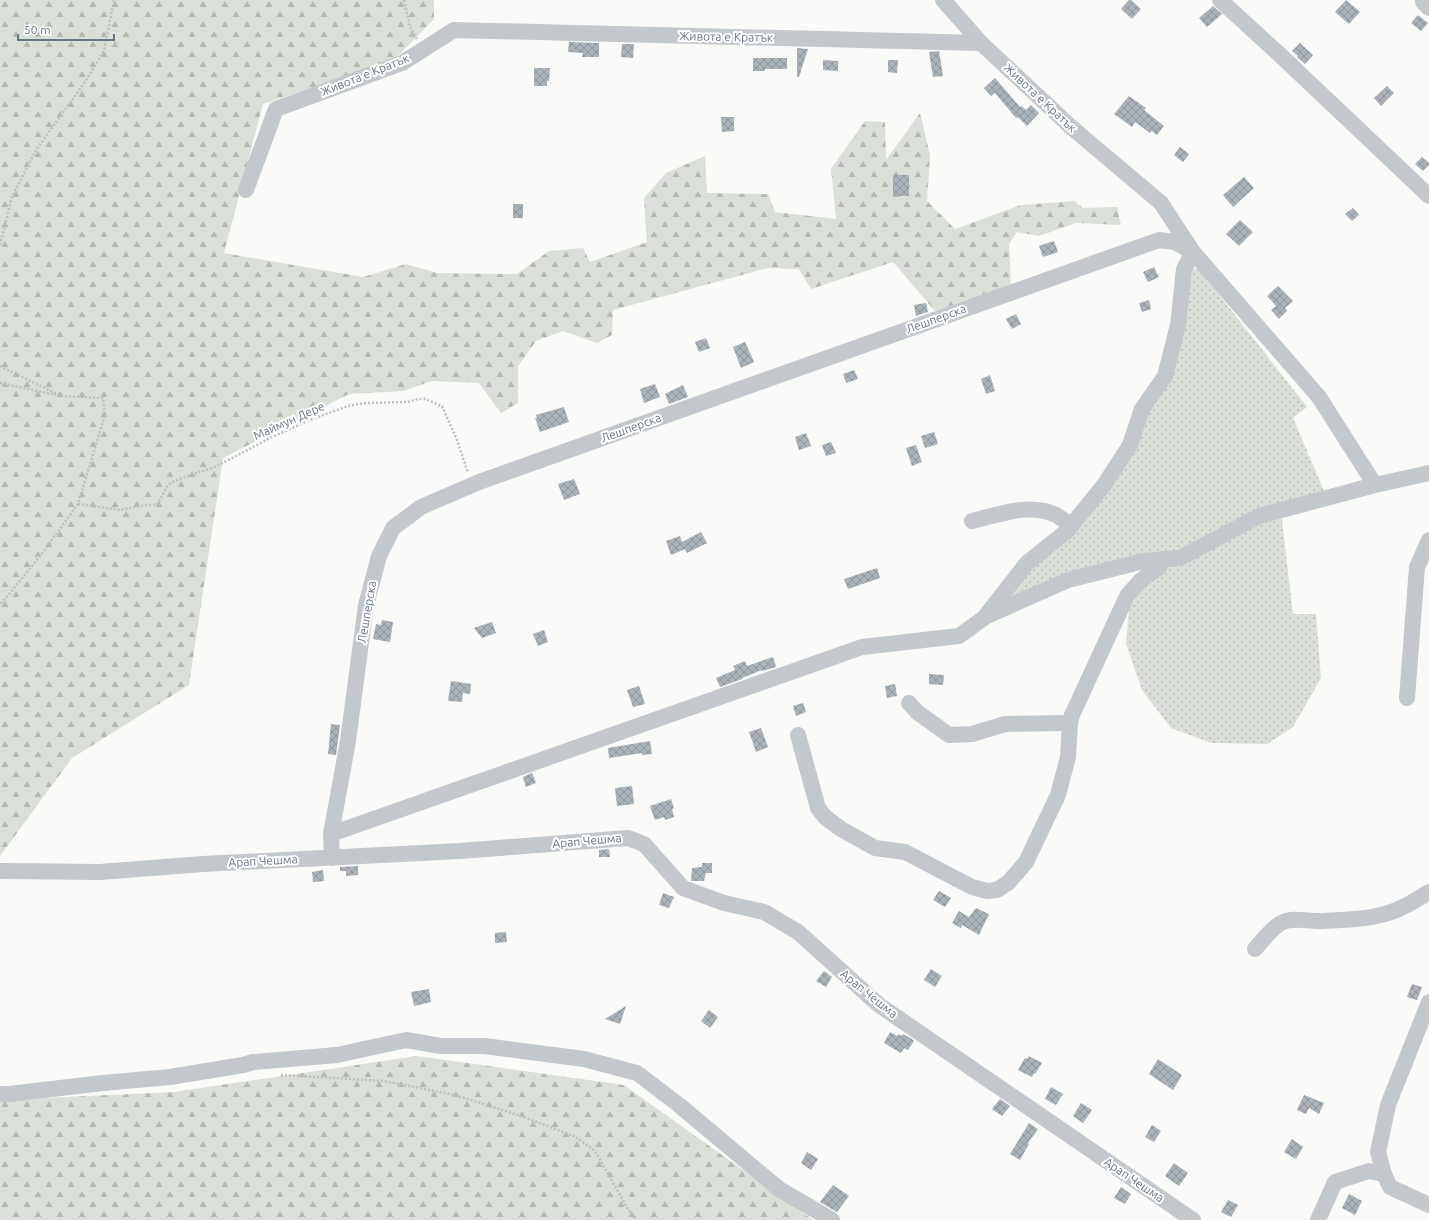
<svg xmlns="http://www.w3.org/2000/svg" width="1429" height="1220" viewBox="0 0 1429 1220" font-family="Ubuntu,sans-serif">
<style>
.grass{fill:url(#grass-dots)}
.forest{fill:url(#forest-firs)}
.building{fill:url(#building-cross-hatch)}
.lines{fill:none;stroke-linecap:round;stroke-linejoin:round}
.path{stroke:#bbbfc2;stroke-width:2.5;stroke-dasharray:2 2;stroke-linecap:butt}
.minor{stroke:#c3c8cc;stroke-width:16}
.labels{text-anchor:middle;stroke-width:4;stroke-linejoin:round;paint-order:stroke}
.street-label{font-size:12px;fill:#657683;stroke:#fff}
</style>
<defs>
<pattern id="grass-dots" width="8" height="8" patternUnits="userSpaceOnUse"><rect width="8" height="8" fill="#dadfd7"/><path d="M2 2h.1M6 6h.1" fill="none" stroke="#b4b9b4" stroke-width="1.8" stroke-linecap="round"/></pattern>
<pattern id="forest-firs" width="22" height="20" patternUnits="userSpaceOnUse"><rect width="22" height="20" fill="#dadfd7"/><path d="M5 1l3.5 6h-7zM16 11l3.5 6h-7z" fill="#b4b9b4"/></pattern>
<pattern id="building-cross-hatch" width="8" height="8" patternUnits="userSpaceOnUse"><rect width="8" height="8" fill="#aab3b9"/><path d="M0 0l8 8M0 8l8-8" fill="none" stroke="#8e969c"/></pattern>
</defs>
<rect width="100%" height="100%" fill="#fafaf8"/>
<path class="grass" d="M 1184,269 L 1199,269 L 1307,407 L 1293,418 L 1324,491 L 1280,504 L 1293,614 L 1316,614 L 1321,678 L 1293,727 L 1267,744 L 1211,743 L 1171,728 L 1142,690 L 1126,644 L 1129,610 L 1142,587 L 1144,561 L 984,618 L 1067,531 L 1165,376 Z"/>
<g class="forest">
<path d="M 0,0 L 434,0 L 434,19 L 394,60 L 263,104 L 224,253 L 363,277 L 406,264 L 437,273 L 517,274 L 549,251 L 583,248 L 590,262 L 647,242 L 644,198 L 666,173 L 705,156 L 707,193 L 768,194 L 775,212 L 836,219 L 831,169 L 865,121 L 885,122 L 886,160 L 920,113 L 930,155 L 927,201 L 955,229 L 1021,205 L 1074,201 L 1083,208 L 1117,207 L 1121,225 L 1076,223 L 1039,236 L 1017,232 L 1009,244 L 1011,285 L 935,311 L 893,262 L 811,289 L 799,269 L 768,268 L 613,310 L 612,335 L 597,343 L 563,331 L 536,341 L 518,366 L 518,403 L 501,413 L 479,383 L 432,381 L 403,391 L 349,394 L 223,458 L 189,685 L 72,758 L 0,856 Z"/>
<path d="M 417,1056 L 624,1085 L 813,1220 L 0,1220 L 0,1100 L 174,1092 Z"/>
</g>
<g class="building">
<path d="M 1129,0 L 1131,0 L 1141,9 L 1132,19 L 1121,9 Z"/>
<path d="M 1346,0 L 1360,12 L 1349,24 L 1335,12 Z"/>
<path d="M 1213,6 L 1222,14 L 1207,27 L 1199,18 Z"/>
<path d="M 1418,15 L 1428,23 L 1421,31 L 1411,23 Z"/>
<path d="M 569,42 L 599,43 L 599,57 L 582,57 L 583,53 L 568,52 Z"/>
<path d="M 1300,43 L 1313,55 L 1305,64 L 1297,57 L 1298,56 L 1292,51 Z"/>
<path d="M 622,44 L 634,44 L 633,58 L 621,57 Z"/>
<path d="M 797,48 L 808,49 L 799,77 L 797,77 Z"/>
<path d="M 939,51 L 943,76 L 933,77 L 929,52 Z"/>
<path d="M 753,58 L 787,58 L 787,69 L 765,69 L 765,71 L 753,71 Z"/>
<path d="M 823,60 L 838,61 L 838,71 L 823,70 Z"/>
<path d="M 888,60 L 898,60 L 897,73 L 888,72 Z"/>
<path d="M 534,68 L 550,68 L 549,81 L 547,81 L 547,86 L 534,86 Z"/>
<path d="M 995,78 L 1020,107 L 1021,106 L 1026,110 L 1031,105 L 1039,113 L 1027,126 L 1018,117 L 1016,118 L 995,93 L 991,96 L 984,88 Z"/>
<path d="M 1387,86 L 1394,93 L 1381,106 L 1374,98 Z"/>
<path d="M 1129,96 L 1146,108 L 1144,110 L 1164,126 L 1157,135 L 1152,131 L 1150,133 L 1135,122 L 1132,127 L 1114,114 Z"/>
<path d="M 721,117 L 734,117 L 734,131 L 722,132 Z"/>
<path d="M 1180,147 L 1189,154 L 1183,162 L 1174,155 Z"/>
<path d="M 1422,157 L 1429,163 L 1429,165 L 1423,171 L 1415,164 Z"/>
<rect x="893" y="175" width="16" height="21"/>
<path d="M 1244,177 L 1254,188 L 1233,207 L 1223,195 Z"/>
<rect x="513" y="204" width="10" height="14"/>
<path d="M 1353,208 L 1359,215 L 1352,221 L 1345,214 Z"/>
<path d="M 1240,220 L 1253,232 L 1239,246 L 1226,234 Z"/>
<path d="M 1054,241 L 1058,252 L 1043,257 L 1039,246 Z"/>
<path d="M 1154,267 L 1159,277 L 1148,282 L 1143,272 Z"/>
<path d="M 1278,286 L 1293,301 L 1285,308 L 1287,311 L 1279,319 L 1271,310 L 1276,306 L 1267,296 Z"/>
<path d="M 1149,300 L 1151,309 L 1142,312 L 1139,303 Z"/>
<path d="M 926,303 L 928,312 L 916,316 L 914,305 Z"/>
<path d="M 1016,314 L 1021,324 L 1012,329 L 1006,319 Z"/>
<path d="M 706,338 L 710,348 L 699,352 L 695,342 Z"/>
<path d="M 745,342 L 754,362 L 741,368 L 733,347 Z"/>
<path d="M 854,370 L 858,379 L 846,383 L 843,374 Z"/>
<path d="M 990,375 L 995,391 L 986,394 L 981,379 Z"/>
<path d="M 655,384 L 660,397 L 644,403 L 640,389 Z"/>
<path d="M 683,385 L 688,397 L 669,404 L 665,394 Z"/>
<path d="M 564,407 L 569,422 L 540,432 L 535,418 L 537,418 L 536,415 Z"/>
<path d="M 934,432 L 938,444 L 925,448 L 921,436 Z"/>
<path d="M 806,433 L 811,446 L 799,450 L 795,437 Z"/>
<path d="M 831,442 L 836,453 L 826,456 L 822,445 Z"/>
<path d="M 916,445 L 922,462 L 912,466 L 906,448 Z"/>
<path d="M 574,479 L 580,494 L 564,500 L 558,484 Z"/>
<path d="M 701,532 L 707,543 L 687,553 L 685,549 L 671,555 L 666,541 L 680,536 L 682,542 Z"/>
<path d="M 877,568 L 880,578 L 848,589 L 844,579 Z"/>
<path d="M 382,620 L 393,622 L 390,642 L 373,639 L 376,624 L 381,625 Z"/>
<path d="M 492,622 L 496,633 L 482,638 L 474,628 Z"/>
<path d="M 544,630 L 548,642 L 538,646 L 533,634 Z"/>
<path d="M 773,657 L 776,667 L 762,671 L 762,670 L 742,678 L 742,679 L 720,687 L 716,678 L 735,670 L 733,666 L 745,661 L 747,666 Z"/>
<path d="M 929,674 L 944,675 L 943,685 L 929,684 Z"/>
<path d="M 451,681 L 471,684 L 470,694 L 463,693 L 462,702 L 448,701 Z"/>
<path d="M 895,684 L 897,696 L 887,698 L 885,686 Z"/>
<path d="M 639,686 L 645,704 L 633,707 L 627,690 Z"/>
<path d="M 803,703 L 806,712 L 796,716 L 793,706 Z"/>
<path d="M 331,724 L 340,725 L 336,755 L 328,754 Z"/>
<path d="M 761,728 L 768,747 L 756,752 L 749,732 Z"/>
<path d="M 650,741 L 652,754 L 642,755 L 642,753 L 609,758 L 608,748 Z"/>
<path d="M 532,773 L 536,783 L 526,787 L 523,777 Z"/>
<path d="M 632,786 L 634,804 L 617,806 L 615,788 Z"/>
<path d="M 671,799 L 674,808 L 672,809 L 674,817 L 665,820 L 664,817 L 655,820 L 650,806 Z"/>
<path d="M 609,849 L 610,857 L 599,857 L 599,850 Z"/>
<path d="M 702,863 L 712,863 L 712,873 L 706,873 L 704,881 L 691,881 L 692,868 L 702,867 Z"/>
<path d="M 358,866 L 358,875 L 346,876 L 346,871 L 340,871 L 340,867 Z"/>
<path d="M 323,870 L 324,881 L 313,882 L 312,872 Z"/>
<path d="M 939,891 L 951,898 L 945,907 L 933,900 Z"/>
<path d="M 663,893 L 674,897 L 669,908 L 659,905 Z"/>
<path d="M 976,908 L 989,914 L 979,935 L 962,925 L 961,928 L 952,923 L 959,911 L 969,917 Z"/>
<path d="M 506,932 L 507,942 L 495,943 L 495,933 Z"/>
<path d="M 931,969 L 942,976 L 935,987 L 924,980 Z"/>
<path d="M 824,971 L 832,977 L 826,987 L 816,981 Z"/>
<path d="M 1412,984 L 1422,987 L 1417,1000 L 1407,997 Z"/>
<path d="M 429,989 L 431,1002 L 414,1006 L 411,992 Z"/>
<path d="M 626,1006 L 620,1024 L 605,1019 Z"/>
<path d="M 709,1010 L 718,1017 L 710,1028 L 701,1021 Z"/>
<path d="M 890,1032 L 897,1036 L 898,1034 L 901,1036 L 903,1034 L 912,1039 L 914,1041 L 908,1050 L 904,1048 L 901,1053 L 884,1043 Z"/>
<path d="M 1029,1056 L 1042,1063 L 1035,1074 L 1034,1073 L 1032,1077 L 1018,1070 L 1025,1058 L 1027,1059 Z"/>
<path d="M 1158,1059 L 1182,1075 L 1173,1090 L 1149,1074 Z"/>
<path d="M 1051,1087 L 1063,1094 L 1056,1105 L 1045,1099 Z"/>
<path d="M 1304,1095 L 1324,1103 L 1319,1114 L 1309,1108 L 1306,1114 L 1297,1110 Z"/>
<path d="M 1000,1099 L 1010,1106 L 1002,1116 L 992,1109 Z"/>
<path d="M 1081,1103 L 1092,1110 L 1083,1123 L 1073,1116 Z"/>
<path d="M 1029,1123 L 1038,1129 L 1028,1143 L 1029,1144 L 1020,1160 L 1010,1154 Z"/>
<path d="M 1152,1125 L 1161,1131 L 1154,1142 L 1145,1137 Z"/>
<path d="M 1292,1139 L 1303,1147 L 1296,1159 L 1284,1152 Z"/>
<path d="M 807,1152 L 818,1159 L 811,1170 L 801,1163 Z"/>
<path d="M 1174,1163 L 1188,1173 L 1179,1186 L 1165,1176 Z"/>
<path d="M 833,1185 L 849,1196 L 837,1212 L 820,1202 Z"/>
<path d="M 1121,1187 L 1131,1194 L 1125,1204 L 1114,1198 Z"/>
<path d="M 1349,1194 L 1362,1201 L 1355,1215 L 1342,1208 Z"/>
<path d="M 1228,1200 L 1238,1205 L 1231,1217 L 1221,1212 Z"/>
</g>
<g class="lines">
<g class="path">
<path d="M 404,0 L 410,27 L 417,39"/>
<path d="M 0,245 L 12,197 L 36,150 L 85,82 L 104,51 L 114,0"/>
<path d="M 0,366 L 61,396 L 103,398 L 105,415 L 78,504 L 41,555 L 0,605"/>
<path d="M 0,383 L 56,395"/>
<path d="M 78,504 L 120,510 L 145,505 L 157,505 L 168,485 L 174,481 L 217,466 L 270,438 L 310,420 L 348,406 L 365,403 L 408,402 L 418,399 L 425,399 L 442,406 L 457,440 L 468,473"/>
<path d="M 281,1075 L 384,1081 L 455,1095 L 521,1116 L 576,1137 L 595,1151 L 628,1209 L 637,1220"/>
</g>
<g class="minor">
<path d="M 943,0 L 981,43"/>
<path d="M 1220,0 L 1279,54 L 1429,196"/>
<path d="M 1423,2 L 1429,8"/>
<path d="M 246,190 L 276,109 L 402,63 L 454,30 L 981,43 L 1071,127 L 1161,203 L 1193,252 L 1319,397 L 1375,485 L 1429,473"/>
<path d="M 972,521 C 998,515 1030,502 1056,515 C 1061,518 1066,522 1072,525"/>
<path d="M 987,616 L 1068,580 L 1144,561 L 1180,558 L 1259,516 L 1375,485"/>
<path d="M 1407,698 L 1417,567 L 1429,540"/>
<path d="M 909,703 L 917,712 L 949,735 L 972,734 L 1005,724 L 1070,723"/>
<path d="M 798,735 L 818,808 L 825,817 L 841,829 L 875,848 L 905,852 L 972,887 L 987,891 L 997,890 L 1009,882 L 1026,862 L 1058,795 L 1068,757 L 1070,723 L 1072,715 L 1127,596 L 1140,581 L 1158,568 L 1164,559"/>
<path d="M 331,834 L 862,647 L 959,636 L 984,618 L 1027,563 L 1067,531 L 1104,485 L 1130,445 L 1142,409 L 1165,376 L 1178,325 L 1184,269 L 1193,252"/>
<path d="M 332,858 L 331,834 L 348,741 L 366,605 L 379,556 L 393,528 L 421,507 L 479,482 L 1159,240 L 1175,242 L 1191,251"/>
<path d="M 0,871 L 100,872 L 203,864 L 460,851 L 628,838 L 644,844 L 683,888 L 724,903 L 764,912 L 798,932 L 879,1005 L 1193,1220"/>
<path d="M 1255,949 C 1263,940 1271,929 1281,923 C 1291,917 1307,921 1318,921 C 1343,920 1370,920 1394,911 C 1407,906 1418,899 1429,892"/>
<path d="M 1429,1002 L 1388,1105 L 1378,1152 L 1384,1174 L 1390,1187 L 1429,1205"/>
<path d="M 0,1094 L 9,1094 L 103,1083 L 170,1077 L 243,1065 L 253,1062 L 337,1055 L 406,1040 L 441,1046 L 484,1046 L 584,1059 L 637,1073 L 679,1105 L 779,1189 L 832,1220"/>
<path d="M 1318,1220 L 1335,1182 L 1369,1171 L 1384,1174"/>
</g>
</g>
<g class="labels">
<g class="street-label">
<text transform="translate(726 37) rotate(1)" y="4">Живота е Кратък</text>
<text transform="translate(365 75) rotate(-22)" y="4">Живота е Кратък</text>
<text transform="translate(1040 98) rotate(43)" y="4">Живота е Кратък</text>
<text transform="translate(936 319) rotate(-20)" y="4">Лешперска</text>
<text transform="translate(289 421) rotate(-24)" y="4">Маймун Дере</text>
<text transform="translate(631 428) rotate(-20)" y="4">Лешперска</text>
<text transform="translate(367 612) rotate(-80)" y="4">Лешперска</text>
<text transform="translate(587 841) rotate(-5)" y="4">Арап Чешма</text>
<text transform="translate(263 861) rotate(-3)" y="4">Арап Чешма</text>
<text transform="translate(869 994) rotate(39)" y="4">Арап Чешма</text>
<text transform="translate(1134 1180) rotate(34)" y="4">Арап Чешма</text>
</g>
</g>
<path d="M18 34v6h96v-6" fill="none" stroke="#657683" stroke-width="2"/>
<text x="24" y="34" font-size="12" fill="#657683" stroke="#ffffff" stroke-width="3" paint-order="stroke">50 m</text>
</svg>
